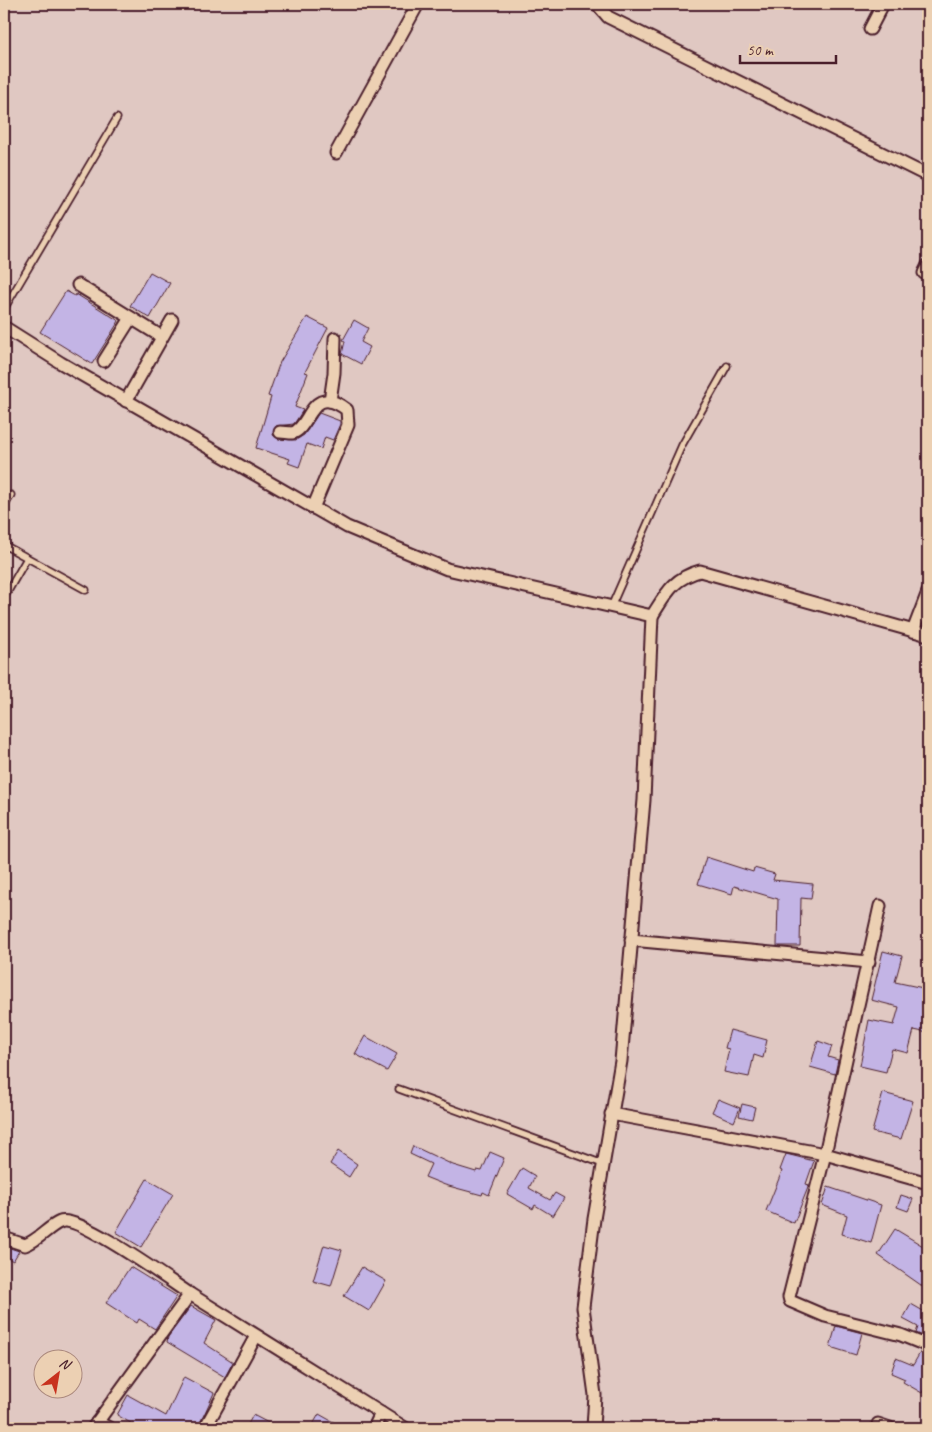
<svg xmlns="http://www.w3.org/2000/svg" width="932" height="1432" viewBox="0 0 932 1432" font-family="Caveat,sans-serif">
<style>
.building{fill:#c3b4e5;stroke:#4a1f2b}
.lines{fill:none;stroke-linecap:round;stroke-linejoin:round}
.lane-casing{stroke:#4a1f2b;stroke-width:9}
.street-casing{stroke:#4a1f2b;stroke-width:15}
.lane{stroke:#ecd0b3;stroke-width:5.5}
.street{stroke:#ecd0b3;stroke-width:11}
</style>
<rect width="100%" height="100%" fill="#e0c8c2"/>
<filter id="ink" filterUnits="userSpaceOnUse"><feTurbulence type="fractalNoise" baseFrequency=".02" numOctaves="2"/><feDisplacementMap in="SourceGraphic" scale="10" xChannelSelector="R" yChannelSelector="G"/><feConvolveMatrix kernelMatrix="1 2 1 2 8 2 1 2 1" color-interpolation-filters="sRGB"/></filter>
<g filter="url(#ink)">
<g class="building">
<path d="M 150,272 L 170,283 L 150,318 L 130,306 Z"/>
<path d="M 66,291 L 75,296 L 76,294 L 119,321 L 92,364 L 40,332 Z"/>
<path d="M 307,317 L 328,328 L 305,372 L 308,373 L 295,407 L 303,410 L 294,424 L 276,426 L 273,435 L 279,439 L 296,440 L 304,435 L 319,413 L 340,421 L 340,424 L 333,440 L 325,437 L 321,449 L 307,444 L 299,467 L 288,463 L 290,459 L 256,448 L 271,397 L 268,396 L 280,362 Z"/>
<path d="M 354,320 L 368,328 L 361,342 L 370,347 L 361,364 L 342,354 L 345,341 L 343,340 Z"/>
<path d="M 706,857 L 753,872 L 754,868 L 775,874 L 773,880 L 813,884 L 811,899 L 801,898 L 800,946 L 777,946 L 778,899 L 734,886 L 732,894 L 698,884 Z"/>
<path d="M 883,951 L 902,956 L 895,982 L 928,989 L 928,1033 L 914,1030 L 908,1053 L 892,1049 L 886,1072 L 860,1066 L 869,1020 L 894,1025 L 899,1007 L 871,1000 Z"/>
<path d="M 730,1030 L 767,1040 L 763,1058 L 754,1055 L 749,1077 L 724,1072 L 729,1049 L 725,1048 Z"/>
<path d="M 365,1036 L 397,1054 L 387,1071 L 355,1054 Z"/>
<path d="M 818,1041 L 832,1046 L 828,1057 L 838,1060 L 835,1074 L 810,1067 Z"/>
<path d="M 883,1093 L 913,1101 L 901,1139 L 872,1132 Z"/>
<path d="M 718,1099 L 740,1108 L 734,1122 L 712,1112 Z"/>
<path d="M 742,1104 L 755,1107 L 752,1119 L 739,1116 Z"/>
<path d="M 413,1146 L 453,1165 L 476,1172 L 477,1170 L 482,1171 L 490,1152 L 504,1158 L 489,1195 L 483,1192 L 482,1195 L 445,1185 L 425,1177 L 431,1164 L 410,1154 Z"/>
<path d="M 338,1151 L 357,1164 L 349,1177 L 330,1164 Z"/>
<path d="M 786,1154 L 814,1161 L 806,1184 L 809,1185 L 794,1223 L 766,1211 L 782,1171 L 780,1170 Z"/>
<path d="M 522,1168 L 535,1176 L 529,1188 L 550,1200 L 555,1193 L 564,1198 L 553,1216 L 535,1205 L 533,1209 L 507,1194 Z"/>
<path d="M 147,1179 L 173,1194 L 141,1247 L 116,1232 Z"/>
<path d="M 828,1187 L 881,1205 L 871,1243 L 842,1234 L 847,1215 L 822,1205 Z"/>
<path d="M 901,1195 L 913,1199 L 908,1211 L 897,1207 Z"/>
<path d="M 895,1229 L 928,1249 L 928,1290 L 878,1255 Z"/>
<path d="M 324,1245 L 342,1250 L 331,1286 L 313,1281 Z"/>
<path d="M 4,1246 L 19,1251 L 13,1261 L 4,1256 Z"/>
<path d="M 130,1267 L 177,1296 L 155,1329 L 139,1319 L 137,1323 L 106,1303 Z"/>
<path d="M 362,1267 L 386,1281 L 369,1311 L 344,1296 Z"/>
<path d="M 911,1304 L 925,1312 L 928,1304 L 928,1338 L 916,1333 L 918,1327 L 903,1319 Z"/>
<path d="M 191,1306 L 216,1320 L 204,1343 L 233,1362 L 225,1377 L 167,1342 L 168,1337 Z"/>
<path d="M 836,1326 L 862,1333 L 856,1355 L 830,1347 Z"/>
<path d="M 921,1351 L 928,1353 L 928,1382 L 922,1393 L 903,1382 L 905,1379 L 891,1373 L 896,1358 L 913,1365 Z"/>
<path d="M 184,1377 L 214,1393 L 198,1428 L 139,1428 L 117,1415 L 128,1395 L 166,1416 Z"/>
<path d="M 319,1414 L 344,1428 L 311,1428 Z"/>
<path d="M 253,1415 L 278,1428 L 246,1428 Z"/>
</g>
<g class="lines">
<g class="lane-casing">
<g id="lane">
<path d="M 4,309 L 117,118"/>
<path d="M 4,507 L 11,495"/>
<path d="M 4,545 L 86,590"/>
<path d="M 7,593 L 27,558"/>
<path d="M 611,607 L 682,445 L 727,366"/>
<path d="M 399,1089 L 603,1164"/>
</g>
</g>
<g class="street-casing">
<g id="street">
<path d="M 597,4 L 608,17 L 928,176"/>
<path d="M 870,29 L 883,4"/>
<path d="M 336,153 L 418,4"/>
<path d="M 924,273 L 928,265"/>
<path d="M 78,285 L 162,337"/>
<path d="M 4,327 L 61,363 L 347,527 L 447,569 L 652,616 L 644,800 L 621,1061 L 594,1219 L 583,1307 L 595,1395 L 593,1428"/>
<path d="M 104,361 L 131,318"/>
<path d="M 126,401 L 172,320"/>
<path d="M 330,401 L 334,373 L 335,338"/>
<path d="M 280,432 C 283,432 289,433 292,433 C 311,429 310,381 347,410 L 348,425 L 313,508"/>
<path d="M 652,616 C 666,594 673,578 700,571 L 928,635"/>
<path d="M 913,631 L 928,592"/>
<path d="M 880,906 L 825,1154 L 789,1297 L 790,1301 L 825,1316 L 901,1335 L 928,1346"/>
<path d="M 631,940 L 869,962"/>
<path d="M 611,1114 L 825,1154 L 928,1183"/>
<path d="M 4,1238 L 25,1245 C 39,1240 48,1227 60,1222 C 78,1214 170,1281 190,1294"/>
<path d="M 97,1422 L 109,1428"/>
<path d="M 878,1424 L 890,1428"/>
<path d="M 93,1428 L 190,1294 L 381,1413"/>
<path d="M 205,1428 L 256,1336"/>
<path d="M 374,1428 L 381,1413 L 405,1428"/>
</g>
</g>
<use href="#lane" class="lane"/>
<use href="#street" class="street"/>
</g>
</g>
<rect width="932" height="1432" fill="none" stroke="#ecd0b3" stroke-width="20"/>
<rect x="10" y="10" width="912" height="1412" fill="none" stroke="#4a1f2b" stroke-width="2" filter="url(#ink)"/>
<g transform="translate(58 1374) rotate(31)"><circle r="24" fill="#ecd0b3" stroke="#ab897d"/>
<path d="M0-4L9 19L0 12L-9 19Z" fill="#c8321e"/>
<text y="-8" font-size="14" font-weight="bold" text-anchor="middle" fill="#4a1f2b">N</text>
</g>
<path d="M740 55v8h96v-8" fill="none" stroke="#4a1f2b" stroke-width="2.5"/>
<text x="747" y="55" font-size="15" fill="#4a1f2b" stroke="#ecd0b3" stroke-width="4" paint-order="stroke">50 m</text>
</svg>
